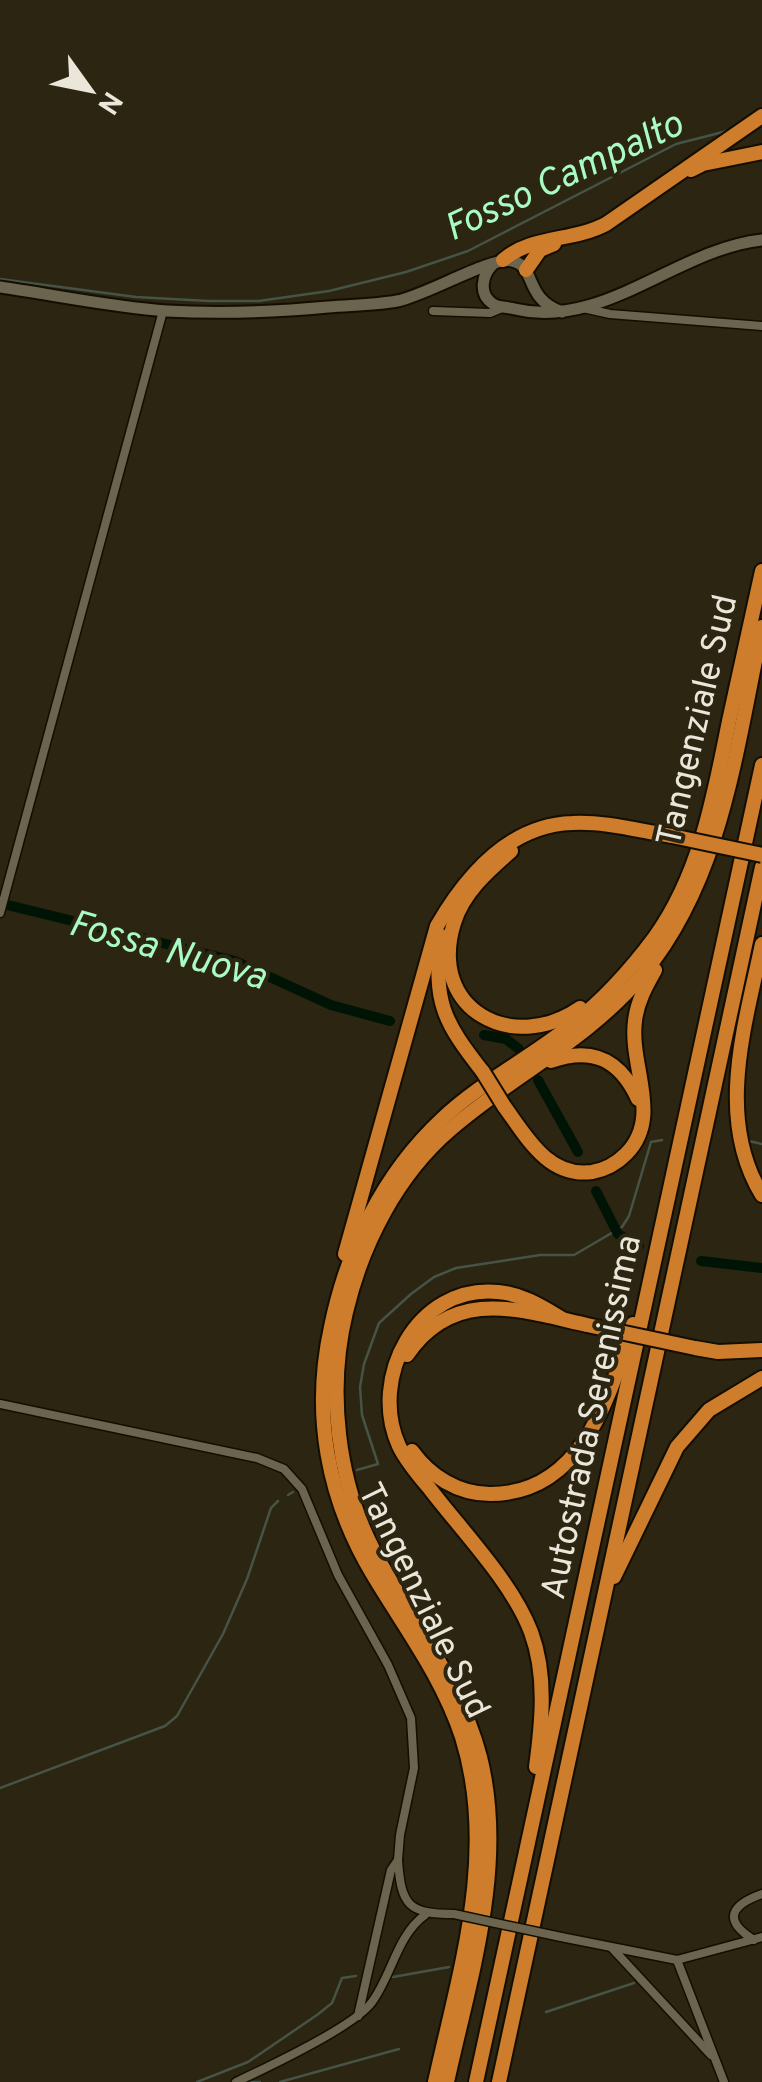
<svg xmlns="http://www.w3.org/2000/svg" width="762" height="2082" viewBox="0 0 762 2082" font-family="Overpass,sans-serif">
<style>
.lines{fill:none;stroke-linecap:round;stroke-linejoin:round}
.stream{stroke:#465346;stroke-width:2.5}
.canal{stroke:#001406;stroke-width:10}
.street-casing{stroke:#140e00;stroke-width:11}
.secondary-casing{stroke:#140e00;stroke-width:15}
.highway-casing{stroke:#140e00;stroke-width:18}
.street{stroke:#6b644e;stroke-width:8}
.secondary{stroke:#6b644e;stroke-width:11}
.highway{stroke:#cd7d2b;stroke-width:14}
.street-bridge-casing{stroke:#140e00;stroke-width:11;stroke-linecap:butt}
.highway-bridge-casing{stroke:#140e00;stroke-width:18;stroke-linecap:butt}
.street-bridge{stroke:#6b644e;stroke-width:8}
.highway-bridge{stroke:#cd7d2b;stroke-width:14}
.labels{text-anchor:middle;stroke-width:8;stroke-linejoin:round;paint-order:stroke}
.street-label{font-size:35px;fill:#eae6da;stroke:#2b2511}
.water-label{font-size:38px;font-style:italic;fill:#a8fbc2;stroke:#2b2511}
</style>
<rect width="100%" height="100%" fill="#2b2511"/>
<g class="lines">
<g class="stream">
<path d="M 0,279 L 136,297 L 209,301 L 259,301 L 329,291 L 406,272 L 468,251 L 676,144 L 731,130"/>
<path d="M 749,1141 L 762,1144"/>
<path d="M 357,1470 L 378,1464 L 362,1415 L 360,1387 L 364,1364 L 379,1323 L 411,1294 L 434,1277 L 456,1268 L 540,1255 L 574,1255 L 622,1227 L 629,1216 L 651,1142 L 662,1140"/>
<path d="M 288,1495 L 293,1492"/>
<path d="M 0,1788 L 165,1726 L 177,1716 L 223,1634 L 247,1579 L 271,1508 L 278,1501"/>
<path d="M 393,1977 L 449,1967"/>
<path d="M 546,2012 L 634,1983"/>
<path d="M 197,2082 L 248,2062 L 317,2015 L 332,2003 L 342,1978 L 356,1976"/>
<path d="M 249,2082 L 260,2082"/>
<path d="M 280,2082 L 399,2049"/>
</g>
<g class="canal">
<path d="M 0,903 L 235,961 L 331,1005 L 390,1021"/>
<path d="M 484,1035 L 506,1039 L 519,1049"/>
<path d="M 538,1080 L 578,1152"/>
<path d="M 596,1191 L 618,1234 L 639,1246"/>
<path d="M 701,1261 L 762,1268"/>
</g>
<g class="street-casing">
<g id="street">
<path d="M 583,308 L 610,314 L 762,326"/>
<path d="M 433,311 L 490,313 L 502,308"/>
<path d="M 0,913 L 163,311"/>
<path d="M 0,1404 L 257,1458 L 284,1469 L 302,1489 L 338,1575 L 388,1665 L 411,1718 L 414,1768 L 400,1835 L 398,1860 L 391,1870 L 358,2016"/>
<path d="M 398,1860 C 401,1906 409,1914 454,1914"/>
<path d="M 561,1937 L 677,1960 L 762,1937"/>
<path d="M 754,1940 C 722,1920 731,1905 762,1894"/>
<path d="M 612,1948 L 711,2055"/>
<path d="M 677,1960 L 724,2082"/>
<path d="M 236,2082 C 266,2068 355,2026 372,2002 C 392,1975 397,1935 425,1915"/>
</g>
</g>
<g class="secondary-casing">
<g id="secondary">
<path d="M 493,264 C 482,275 478,294 493,304 C 500,308 508,307 515,309 C 603,330 677,249 762,240"/>
<path d="M 0,287 C 55,295 112,307 167,311 C 221,314 274,312 328,307 C 351,305 375,305 397,301 C 425,296 492,256 512,261 C 537,266 523,298 562,312"/>
</g>
</g>
<g class="highway-casing">
<g id="highway">
<path d="M 691,170 L 703,164 L 762,152"/>
<path d="M 503,260 C 532,235 572,242 606,224 L 762,116"/>
<path d="M 526,270 L 540,250 L 554,244"/>
<path d="M 511,851 C 488,871 463,893 454,923 C 427,1009 512,1055 580,1008"/>
<path d="M 441,936 C 433,1002 443,1021 483,1072"/>
<path d="M 762,944 C 745,1026 715,1118 762,1195"/>
<path d="M 551,1061 C 593,1046 620,1060 638,1099"/>
<path d="M 504,1106 C 526,1136 548,1178 592,1172 C 604,1170 617,1163 626,1154 C 663,1117 629,1066 635,1021 C 637,1002 646,986 655,970"/>
<path d="M 345,1254 L 437,926 C 466,876 509,825 572,823 C 604,821 640,831 672,836"/>
<path d="M 695,1348 L 718,1352 L 762,1350"/>
<path d="M 407,1355 C 454,1286 520,1310 587,1325"/>
<path d="M 412,1451 C 430,1476 458,1494 490,1494 C 583,1494 609,1396 633,1324"/>
<path d="M 614,1577 L 677,1447 L 709,1410 L 762,1378"/>
<path d="M 536,1767 C 542,1722 547,1675 531,1632 C 512,1582 462,1531 430,1489 C 419,1476 406,1461 399,1446 C 368,1378 417,1284 498,1292 C 522,1294 541,1306 561,1318"/>
<path d="M 435,2082 C 460,1969 498,1852 462,1737 C 442,1676 404,1627 372,1573 C 327,1497 312,1413 331,1327 C 347,1249 383,1174 442,1119 C 479,1084 526,1060 566,1029 C 601,1003 629,972 655,937 C 700,874 714,796 729,721 C 740,671 751,621 762,571"/>
<path d="M 447,2082 C 470,1977 507,1865 480,1757 C 460,1680 411,1622 375,1553 C 337,1482 327,1390 346,1312 C 362,1244 397,1175 451,1129 C 513,1075 590,1039 643,974 C 723,877 736,747 762,627"/>
<path d="M 476,2082 L 762,765"/>
<path d="M 499,2082 L 762,867"/>
</g>
</g>
<use href="#street" class="street"/>
<use href="#secondary" class="secondary"/>
<use href="#highway" class="highway"/>
<g class="street-bridge-casing">
<path id="street-bridge" d="M 454,1914 L 561,1937"/>
</g>
<g class="highway-bridge-casing">
<g id="highway-bridge">
<path d="M 672,836 L 762,855"/>
<path d="M 483,1072 L 504,1106"/>
<path d="M 587,1325 L 695,1348"/>
</g>
</g>
<use href="#street-bridge" class="street-bridge"/>
<use href="#highway-bridge" class="highway-bridge"/>
</g>
<g class="labels">
<g class="street-label">
<text transform="translate(696 720) rotate(-77)" y="12">Tangenziale Sud</text>
<text transform="translate(590 1417) rotate(-78)" y="12">Autostrada Serenissima</text>
<text transform="translate(425 1600) rotate(64)" y="12">Tangenziale Sud</text>
</g>
<g class="water-label">
<text transform="translate(563 175) rotate(-25)" y="13">Fosso Campalto</text>
<text transform="translate(168 949) rotate(16)" y="13">Fossa Nuova</text>
</g>
</g>
<g transform="translate(90 90) rotate(123)" stroke="#2b2511" stroke-width="8" paint-order="stroke">
<path d="M0-8L18 38L0 25L-18 38Z" fill="#eae6da"/>
<text y="-15" font-size="28" font-weight="bold" text-anchor="middle" fill="#eae6da">N</text>
</g>
</svg>
